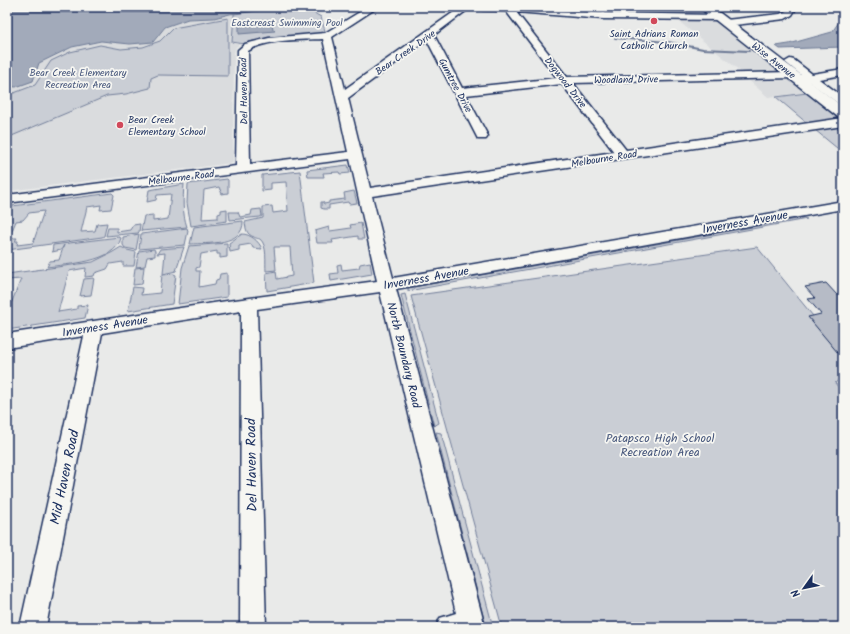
<svg xmlns="http://www.w3.org/2000/svg" width="850" height="634" viewBox="0 0 850 634" font-family="Kalam,sans-serif">
<style>
.built{fill:#dadcde}
.green{fill:#caced5;stroke:#727e9a}
.water{fill:#a2aaba;stroke:#6c7995}
.lines{fill:none;stroke-linecap:round;stroke-linejoin:round}
.stream{stroke:#6c7995;stroke-width:2}
.building{fill:#b6bbc6;stroke:#1b2f5e}
.minor-casing{stroke:#1b2f5e;stroke-width:3}
.major-casing{stroke:#1b2f5e;stroke-width:3}
.minor{fill:#f6f6f2;fill-rule:evenodd}
.major{fill:#f6f6f2;fill-rule:evenodd}
.poi-dot{fill:#d1495b;stroke:#f6f6f2;stroke-width:1.5}
.labels{text-anchor:middle;stroke-width:3.5;stroke-linejoin:round;paint-order:stroke}
.far-park-label{font-size:10px;fill:#47577c;stroke:#f6f6f2}
.far-poi-label{font-size:10px;fill:#1b2f5e;stroke:#f6f6f2}
.far-street-label{font-size:10px;fill:#1b2f5e;stroke:#f6f6f2}
.street-label{font-size:12px;fill:#1b2f5e;stroke:#f6f6f2}
.park-label{font-size:12px;fill:#47577c;stroke:#f6f6f2}
.near-street-label{font-size:14px;fill:#1b2f5e;stroke:#f6f6f2}
</style>
<rect width="100%" height="100%" fill="#e9eae9"/>
<filter id="ink" filterUnits="userSpaceOnUse"><feTurbulence type="fractalNoise" baseFrequency=".025" numOctaves="2"/><feDisplacementMap in="SourceGraphic" scale="8" xChannelSelector="R" yChannelSelector="G"/><feConvolveMatrix kernelMatrix="1 2 1 2 8 2 1 2 1" color-interpolation-filters="sRGB"/></filter>
<g filter="url(#ink)">
<g class="built">
<path d="M 662,7 L 698,7 L 707,14 L 706,16 L 672,16 Z"/>
<path d="M 233,14 L 232,42 L 242,43 L 236,47 L 234,53 L 233,163 L 7,191 L 7,86 L 16,87 L 39,63 L 72,47 L 101,41 L 130,44 L 153,42 L 165,27 L 188,19 L 214,18 Z"/>
<path d="M 676,19 L 714,20 L 779,71 L 779,74 L 745,75 Z"/>
<path d="M 746,78 L 787,78 L 807,93 L 768,97 Z"/>
</g>
<g class="green">
<path d="M 287,7 L 311,7 L 314,13 L 321,17 L 325,31 L 319,35 L 253,41 L 244,44 L 232,42 L 234,14 Z"/>
<path d="M 228,18 L 228,76 L 158,75 L 151,78 L 150,88 L 126,94 L 107,96 L 7,138 L 7,92 L 14,93 L 35,85 L 51,61 L 70,52 L 100,45 L 121,49 L 143,47 L 160,41 L 173,28 Z"/>
<path d="M 807,93 L 835,115 L 837,119 L 808,124 L 776,97 Z"/>
<path d="M 843,126 L 843,153 L 815,130 L 841,127 Z"/>
<path d="M 348,165 L 350,173 L 340,174 L 339,172 L 323,173 L 324,177 L 308,177 L 307,170 Z"/>
<path d="M 300,171 L 314,283 L 267,291 L 266,273 L 276,271 L 277,279 L 292,276 L 290,247 L 274,247 L 276,270 L 266,271 C 265,262 268,246 260,239 C 260,239 255,238 254,237 C 246,234 246,229 245,222 L 263,218 L 263,207 L 272,206 L 273,213 L 288,211 L 286,182 L 271,183 L 271,190 L 262,191 L 262,175 Z"/>
<path d="M 227,179 L 228,180 L 228,193 L 222,194 L 219,187 L 204,190 L 202,219 L 218,218 L 218,214 L 221,213 L 221,210 L 227,209 L 227,221 L 191,226 L 187,203 L 188,184 Z"/>
<path d="M 184,184 C 183,200 182,212 187,227 L 141,231 L 144,216 L 153,215 L 153,221 L 168,219 L 171,194 L 157,195 L 156,200 L 147,202 L 149,190 Z"/>
<path d="M 354,191 L 357,203 L 349,204 L 348,202 L 329,205 L 329,209 L 324,209 L 321,208 L 321,202 L 323,202 L 324,204 L 329,203 L 329,201 L 345,199 L 344,193 Z"/>
<path d="M 112,193 L 114,195 L 111,209 L 100,210 L 101,205 L 87,207 L 81,232 L 95,231 L 97,224 L 107,223 L 104,236 L 102,237 L 7,250 L 11,238 L 17,238 L 15,241 L 18,241 L 17,245 L 33,243 L 44,211 L 29,213 L 23,220 L 16,221 L 7,243 L 7,218 L 12,206 Z"/>
<path d="M 261,209 L 262,216 L 260,217 L 230,220 L 229,212 L 238,212 L 240,217 L 251,215 L 252,210 Z"/>
<path d="M 803,218 L 807,219 L 408,291 L 408,288 Z"/>
<path d="M 243,221 C 244,246 207,243 190,244 L 194,227 Z"/>
<path d="M 361,223 L 364,239 L 358,239 L 358,236 L 332,240 L 333,243 L 317,243 L 315,231 L 329,227 L 330,231 L 351,228 L 350,225 Z"/>
<path d="M 140,224 L 139,232 L 138,233 L 106,236 L 108,228 L 117,228 L 117,232 L 130,230 L 133,225 Z"/>
<path d="M 187,228 L 188,231 L 185,245 L 139,249 L 141,234 Z"/>
<path d="M 139,234 L 136,250 L 125,248 L 123,245 L 123,237 Z"/>
<path d="M 242,234 C 250,234 259,241 262,249 L 253,248 L 251,244 L 239,246 L 239,250 L 230,252 L 229,243 Z"/>
<path d="M 119,237 L 121,238 C 115,263 66,264 47,267 L 50,261 L 59,260 L 64,245 L 61,250 L 52,252 L 53,245 Z"/>
<path d="M 227,243 L 227,257 L 220,258 L 220,254 L 217,254 L 217,251 L 201,254 L 199,267 L 196,268 L 196,271 L 200,271 L 199,287 L 215,284 L 216,280 L 219,279 L 220,274 L 227,273 L 227,297 L 178,304 L 182,268 L 189,246 Z"/>
<path d="M 121,247 L 127,250 L 136,252 L 134,266 L 123,266 L 123,262 L 110,264 L 107,269 L 95,273 L 94,276 L 85,277 L 86,268 L 69,271 L 58,312 L 77,309 L 77,306 L 88,305 L 85,318 L 7,330 L 7,314 L 21,279 L 7,280 L 7,274 L 93,262 L 113,252 Z"/>
<path d="M 184,247 L 176,271 L 163,274 L 165,253 L 157,254 L 160,249 Z"/>
<path d="M 757,247 L 843,353 L 843,377 L 835,383 L 843,393 L 843,627 L 502,627 L 411,296 Z"/>
<path d="M 154,249 L 155,251 L 155,256 L 147,257 L 145,266 L 136,267 L 139,251 Z"/>
<path d="M 370,262 L 372,274 L 331,281 L 330,274 L 338,273 L 337,265 L 341,264 L 342,270 L 359,268 L 360,264 Z"/>
<path d="M 144,267 L 142,284 L 133,285 L 135,268 Z"/>
<path d="M 174,274 L 176,275 L 172,304 L 128,311 L 133,287 L 142,288 L 141,295 L 160,293 L 162,275 Z"/>
<path d="M 94,278 L 91,295 L 80,296 L 84,279 Z"/>
<path d="M 405,294 L 439,423 L 434,426 L 401,295 Z"/>
<path d="M 436,432 L 441,433 L 493,627 L 486,627 Z"/>
</g>
<g class="water">
<path d="M 7,7 L 283,7 L 230,14 L 214,18 L 188,19 L 165,27 L 153,42 L 130,44 L 101,41 L 72,47 L 39,63 L 33,81 L 16,87 L 7,86 Z"/>
<path d="M 843,16 L 843,47 L 780,49 L 776,46 L 789,44 L 832,32 Z"/>
<path d="M 272,23 L 273,29 L 275,31 L 239,34 L 239,26 Z"/>
</g>
<g class="lines">
<path class="stream" d="M 615,38 L 668,42 L 703,49 L 749,51"/>
</g>
<path class="building" d="M 826,283 L 837,295 L 843,294 L 843,359 L 808,317 L 821,314 L 808,299 L 815,298 L 805,287 Z"/>
<g class="lines">
<g class="minor-casing">
<g id="minor">
<path d="M 368,7 L 378,7 L 332,37 L 345,89 L 461,7 L 471,7 L 434,35 L 462,88 L 557,78 L 506,11 L 483,10 L 479,7 L 519,7 L 603,13 L 719,15 L 724,18 L 722,20 L 603,19 L 516,12 L 567,77 L 793,72 L 798,75 L 793,78 L 573,83 L 626,150 L 843,118 L 843,126 L 372,196 L 393,278 L 843,201 L 843,209 L 396,289 L 485,627 L 436,627 L 440,618 L 456,613 L 380,292 L 257,309 L 266,627 L 240,627 L 241,311 L 102,333 L 46,627 L 20,627 L 84,336 L 7,348 L 7,334 L 227,301 L 377,281 L 350,159 L 7,203 L 7,195 L 236,166 L 238,50 L 245,44 L 269,38 L 325,33 ZM 323,39 L 348,152 L 250,164 L 248,51 C 266,39 301,40 323,39 ZM 427,40 L 478,139 L 486,139 L 488,136 L 466,95 L 562,84 L 614,152 L 370,188 L 348,98 Z"/>
<path d="M 789,7 L 797,7 L 792,15 L 785,19 L 726,26 L 721,23 L 726,20 L 780,14 L 786,11 Z"/>
<path d="M 790,59 L 794,60 L 812,74 L 843,69 L 843,75 L 819,79 L 843,97 L 843,105 L 839,104 L 808,81 L 800,80 L 799,78 L 801,75 L 785,62 Z"/>
</g>
</g>
<g class="major-casing">
<path id="major" d="M 699,7 L 712,7 L 843,107 L 843,118 L 838,117 Z"/>
</g>
<use href="#minor" class="minor"/>
<use href="#major" class="major"/>
</g>
</g>
<g class="poi-dot">
<circle cx="654" cy="21" r="4"/>
<circle cx="120" cy="125" r="4"/>
</g>
<g class="labels">
<g class="far-park-label">
<text x="287" y="26">Eastcreast Swimming Pool</text>
<text x="78" y="76">Bear Creek Elementary<tspan x="78" dy="12">Recreation Area</tspan></text>
</g>
<g class="far-poi-label">
<text x="654" y="37">Saint Adrians Roman<tspan x="654" dy="12">Catholic Church</tspan></text>
<text x="128" y="123" text-anchor="start">Bear Creek<tspan x="128" dy="12">Elementary School</tspan></text>
</g>
<g class="far-street-label">
<text transform="translate(405 52) rotate(-35)" y="4">Bear Creek Drive</text>
<text transform="translate(774 60) rotate(38)" y="4">Wise Avenue</text>
<text transform="translate(626 79) rotate(-1)" y="4">Woodland Drive</text>
<text transform="translate(566 82) rotate(52)" y="4">Dogwood Drive</text>
<text transform="translate(456 85) rotate(62)" y="4">Gumtree Drive</text>
<text transform="translate(243 91) rotate(-91)" y="4">Del Haven Road</text>
<text transform="translate(604 158) rotate(-9)" y="4">Melbourne Road</text>
<text transform="translate(181 177) rotate(-7)" y="4">Melbourne Road</text>
</g>
<g class="street-label">
<text transform="translate(745 222) rotate(-10)" y="4">Inverness Avenue</text>
<text transform="translate(426 278) rotate(-10)" y="4">Inverness Avenue</text>
<text transform="translate(105 326) rotate(-9)" y="4">Inverness Avenue</text>
<text transform="translate(404 355) rotate(76)" y="4">North Boundary Road</text>
</g>
<g class="park-label">
<text x="660" y="442">Patapsco High School<tspan x="660" dy="14">Recreation Area</tspan></text>
</g>
<g class="near-street-label">
<text transform="translate(251 465) rotate(-91)" y="5">Del Haven Road</text>
<text transform="translate(64 477) rotate(-78)" y="5">Mid Haven Road</text>
</g>
</g>
<rect width="850" height="634" fill="none" stroke="#f6f6f2" stroke-width="24"/>
<rect x="12" y="12" width="826" height="610" fill="none" stroke="#1b2f5e" stroke-width="1.5" filter="url(#ink)"/>
<g transform="translate(804 588) rotate(237)" stroke="#f6f6f2" stroke-width="3" paint-order="stroke">
<path d="M0-3L7 15L0 10L-7 15Z" fill="#1b2f5e"/>
<text y="-6" font-size="11" font-weight="bold" text-anchor="middle" fill="#1b2f5e">N</text>
</g>
</svg>
